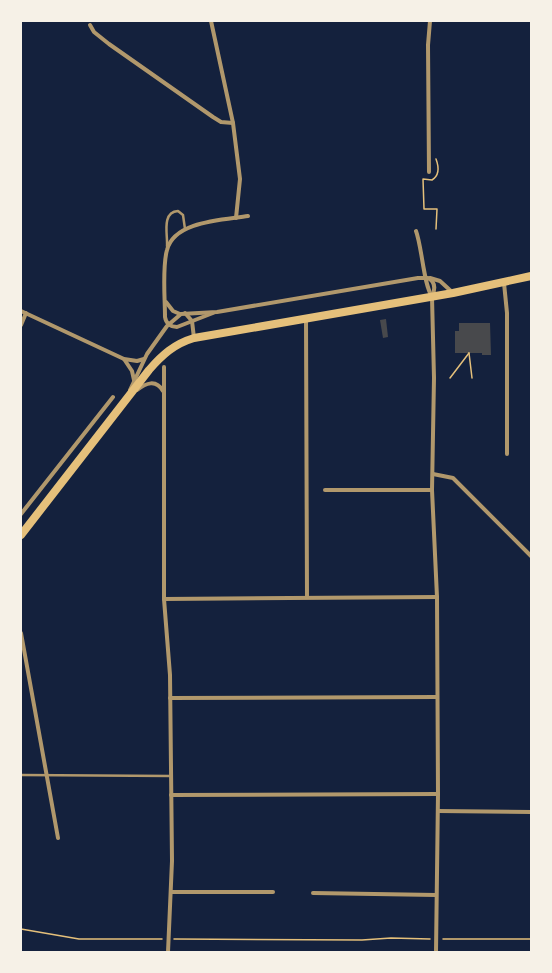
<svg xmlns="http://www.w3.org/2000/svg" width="552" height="973" viewBox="0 0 552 973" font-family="'Alegreya Sans',sans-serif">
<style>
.building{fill:#48494c}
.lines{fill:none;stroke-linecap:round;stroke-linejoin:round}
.path{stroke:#e5c07b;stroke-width:1.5}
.service{stroke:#b1986c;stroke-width:2.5}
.minor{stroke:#b1986c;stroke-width:4}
.primary{stroke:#e5c07b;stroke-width:8}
</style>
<rect width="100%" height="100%" fill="#14213d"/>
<g class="building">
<path d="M 386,319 L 388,337 L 383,338 L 380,320 Z"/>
<path d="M 459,323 L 490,323 L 491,355 L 482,355 L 482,353 L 455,353 L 455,331 L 459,331 Z"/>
</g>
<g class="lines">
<g class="path">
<path d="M 436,159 C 439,167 440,175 432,180 L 423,179 L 424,209 L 437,209 L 436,229"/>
<path d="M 469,353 L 472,378"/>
<path d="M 450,378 L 469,353"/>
<path d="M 21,929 L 79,939 L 162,939"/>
<path d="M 174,939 L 362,940 L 391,938 L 430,939"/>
<path d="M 443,939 L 531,939"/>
</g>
<g class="service">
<path d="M 167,246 C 168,236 161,212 178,211 L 183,215 L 185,229"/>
<path d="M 21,775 L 171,776"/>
</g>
<g class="minor">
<path d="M 211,21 L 233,123 L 240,179 L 236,218"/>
<path d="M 90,25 L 94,32 L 109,44 L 213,117 L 221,122 L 233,123"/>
<path d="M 429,172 L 428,45 L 430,21"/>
<path d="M 416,231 C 422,247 424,287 432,296"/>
<path d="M 430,278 L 440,281 L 452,292"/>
<path d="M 504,283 L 507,313 L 507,454"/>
<path d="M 166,302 L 173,311 L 180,314"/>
<path d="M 21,311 L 124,359 L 137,361 L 144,359"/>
<path d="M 185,313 L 192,321 L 194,338"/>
<path d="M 213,313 L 177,327 C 171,327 166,324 165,317 C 165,298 162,267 167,250 C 174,221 223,220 248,216"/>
<path d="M 306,319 L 307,597"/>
<path d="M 21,325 L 26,313"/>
<path d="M 124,359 L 132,371 L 134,380"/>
<path d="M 164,367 L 164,599 L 170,675 L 172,861 L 168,952"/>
<path d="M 130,390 L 147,354 L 167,326 L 181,314 L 217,312 L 418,278 L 428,278 C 436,282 435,290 432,297 L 434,378 L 432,490 L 437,597 L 438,794 L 436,952"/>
<path d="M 137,390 C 146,383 156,379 163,391"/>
<path d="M 433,474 L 453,478 L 531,556"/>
<path d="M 325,490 L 432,490"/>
<path d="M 21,514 L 113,397"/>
<path d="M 164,599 L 437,597"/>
<path d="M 21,633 L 58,838"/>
<path d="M 170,698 L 436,697"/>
<path d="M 171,795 L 438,794"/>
<path d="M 438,811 L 531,812"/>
<path d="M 172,892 L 273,892"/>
<path d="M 313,893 L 436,895"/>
</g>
<path class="primary" d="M 21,535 L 149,370 C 162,355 174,344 194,338 L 453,293 L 531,276"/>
</g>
<rect width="552" height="973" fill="none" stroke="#f6f1e7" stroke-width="44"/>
</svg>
